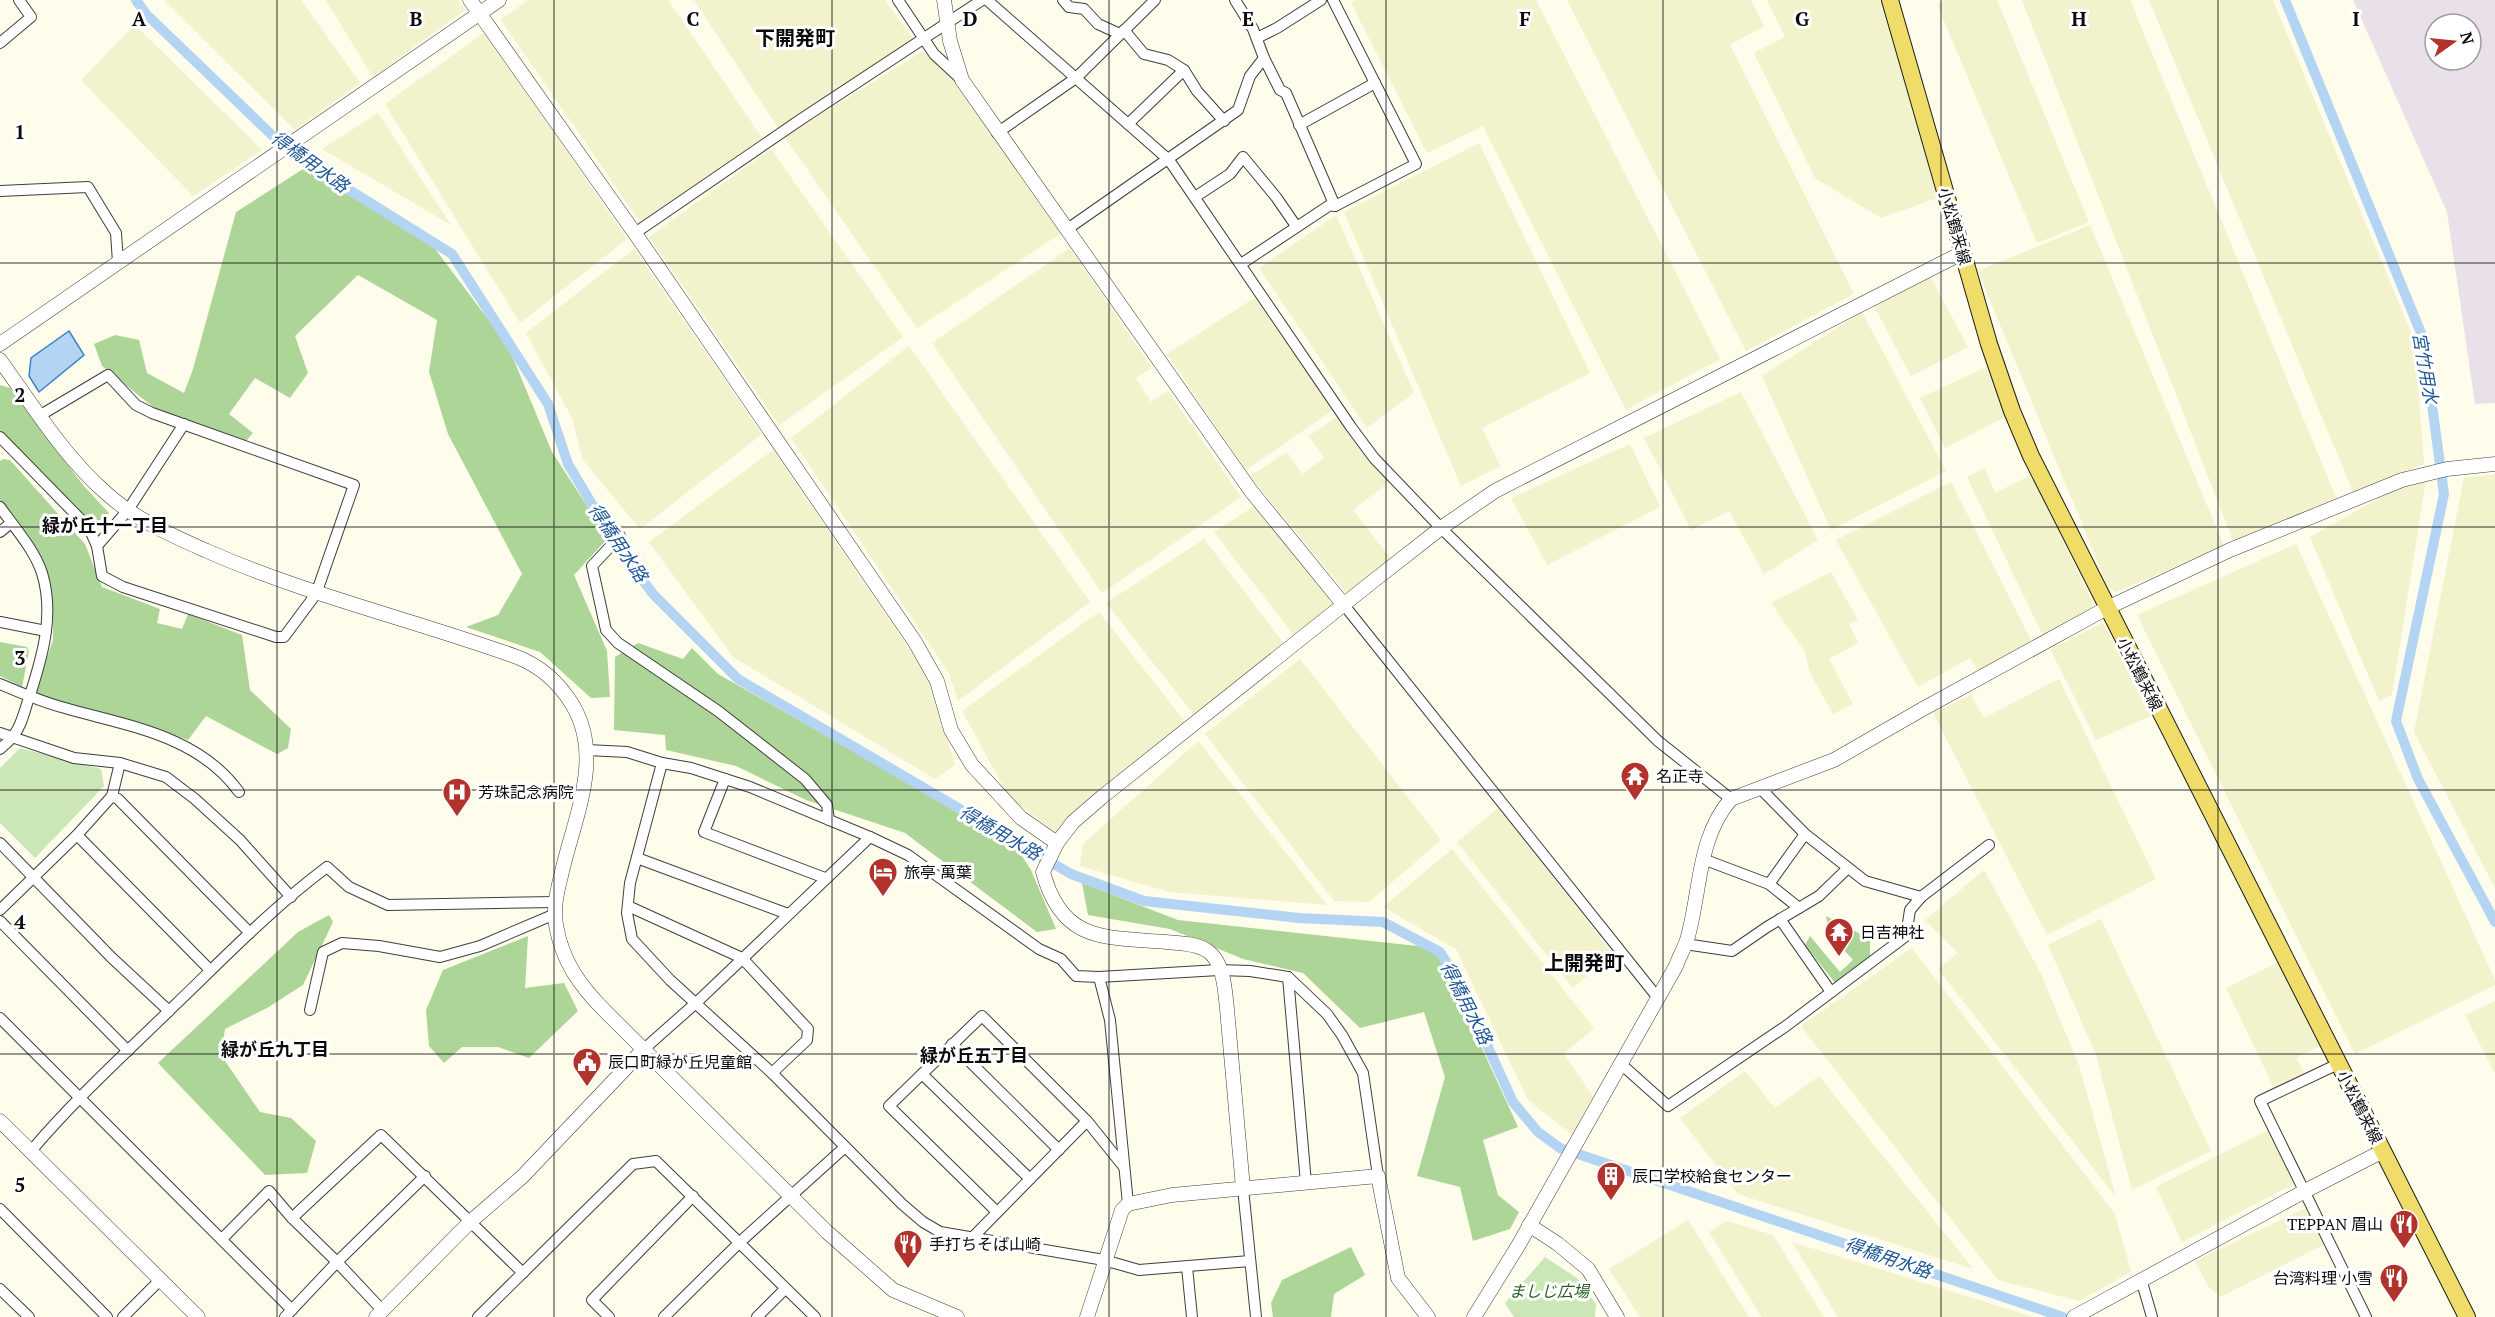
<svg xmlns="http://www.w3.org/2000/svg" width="2495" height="1317" viewBox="0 0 2495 1317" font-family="'PT Serif','Noto Sans JP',serif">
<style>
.industrial{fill:#eae0ea;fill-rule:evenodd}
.farmland{fill:#f2f2cd}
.green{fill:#cbe6b7}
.forest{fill:#add597}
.water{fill:#b3d4f2;stroke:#3e82c5;stroke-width:1.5}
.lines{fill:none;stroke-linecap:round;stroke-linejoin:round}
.canal{stroke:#b3d4f2;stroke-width:10}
.minor-casing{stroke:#3e3e3e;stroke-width:12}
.tertiary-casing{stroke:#3e3e3e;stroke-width:15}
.primary-casing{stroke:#1c1c1c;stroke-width:18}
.minor{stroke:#fff;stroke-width:10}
.tertiary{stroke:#fff;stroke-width:14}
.primary{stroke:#f0dc68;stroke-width:16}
.grid{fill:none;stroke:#0b0b0b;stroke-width:1.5;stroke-opacity:0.55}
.labels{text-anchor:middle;stroke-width:6;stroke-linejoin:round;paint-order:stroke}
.street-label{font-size:16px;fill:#0b0b0b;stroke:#fff}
.poi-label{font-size:16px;fill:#0b0b0b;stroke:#fff;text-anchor:start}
.park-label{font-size:16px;font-style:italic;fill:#275e20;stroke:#fff}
.water-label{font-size:18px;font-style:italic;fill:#1d5595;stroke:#fff}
.neighbourhood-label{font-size:18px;font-weight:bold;fill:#0b0b0b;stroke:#fff}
.quarter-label{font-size:20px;font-weight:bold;fill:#0b0b0b;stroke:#fff}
.grid-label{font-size:20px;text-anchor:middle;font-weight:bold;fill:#0b0b0b;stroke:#fff;stroke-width:6;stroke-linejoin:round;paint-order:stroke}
</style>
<rect width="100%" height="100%" fill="#fefceb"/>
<path class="industrial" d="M 2353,0 L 2495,0 L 2495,403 L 2475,404 L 2447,212 ZM 2435,24 L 2471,24 L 2471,60 L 2435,60 Z"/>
<g class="farmland">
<path d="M 164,0 L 301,0 L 360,83 L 295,130 Z"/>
<path d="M 326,0 L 458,0 L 465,10 L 373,77 Z"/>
<path d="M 528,0 L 668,0 L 763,139 L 645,229 L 501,20 Z"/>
<path d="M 694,0 L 885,0 L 913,39 L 779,129 Z"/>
<path d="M 1356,0 L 1536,0 L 1720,359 L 1626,410 L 1483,126 L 1427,153 L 1351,3 Z"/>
<path d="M 1567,0 L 1751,0 L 1764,26 L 1730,45 L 1854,294 L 1746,351 Z"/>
<path d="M 1767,0 L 1882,0 L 1937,198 L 1881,218 L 1815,178 L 1754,53 L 1785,37 Z"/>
<path d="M 1947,0 L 1997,0 L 2089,222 L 2037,243 L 1937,4 Z"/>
<path d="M 2022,0 L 2130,0 L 2337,500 L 2234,543 Z"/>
<path d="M 2149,0 L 2273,0 L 2412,335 L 2416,359 L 2424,464 L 2353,492 Z"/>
<path d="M 135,25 L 262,150 L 193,196 L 81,80 Z"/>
<path d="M 485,32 L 627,239 L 520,323 L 385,104 Z"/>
<path d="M 923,51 L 958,84 L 1063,232 L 917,328 L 785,137 Z"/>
<path d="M 378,113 L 451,225 L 322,149 Z"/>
<path d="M 1479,143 L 1590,373 L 1482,428 L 1500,466 L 1461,486 L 1344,212 Z"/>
<path d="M 771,149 L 903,337 L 779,425 L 649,237 Z"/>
<path d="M 1336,215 L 1414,393 L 1367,428 L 1259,268 Z"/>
<path d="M 2090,225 L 2224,546 L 2116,592 L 2108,587 L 1978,271 Z"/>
<path d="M 1070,248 L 1152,368 L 1136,378 L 1151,402 L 1168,391 L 1241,497 L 1102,593 L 932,343 Z"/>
<path d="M 634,249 L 762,434 L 640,529 L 583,460 L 572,418 L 526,333 Z"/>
<path d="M 1930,276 L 1968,347 L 1911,376 L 1874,306 Z"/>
<path d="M 1256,297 L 1333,410 L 1246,470 L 1167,354 Z"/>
<path d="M 1862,312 L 1946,471 L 1831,530 L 1762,376 Z"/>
<path d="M 909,346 L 1090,602 L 958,701 L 949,673 L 791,438 Z"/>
<path d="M 1986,367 L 2005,417 L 1945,448 L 1920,398 Z"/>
<path d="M 1741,392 L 1818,540 L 1764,574 L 1729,511 L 1691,530 L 1644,438 Z"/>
<path d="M 1338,416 L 1389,482 L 1353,510 L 1393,561 L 1349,596 L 1250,476 L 1287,452 L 1302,474 L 1324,458 L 1309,436 Z"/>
<path d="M 1630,444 L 1660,507 L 1547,565 L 1511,498 Z"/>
<path d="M 773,450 L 929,678 L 955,765 L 935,779 L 733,657 L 649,542 Z"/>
<path d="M 1984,468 L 1995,493 L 2031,475 L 2093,603 L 2089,613 L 2043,636 L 1967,477 Z"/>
<path d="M 2495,474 L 2495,888 L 2414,732 L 2464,478 Z"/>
<path d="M 2426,480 L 2392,695 L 2379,701 L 2310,537 L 2399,487 Z"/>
<path d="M 1951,482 L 2033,644 L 1979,672 L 1970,658 L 1918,687 L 1836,540 Z"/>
<path d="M 1256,505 L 1338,604 L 1295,637 L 1214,532 Z"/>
<path d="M 1204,539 L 1285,645 L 1195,716 L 1106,603 Z"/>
<path d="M 2296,544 L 2495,980 L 2495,985 L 2355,1054 L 2137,615 Z"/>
<path d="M 1831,572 L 1858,620 L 1849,624 L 1858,643 L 1829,659 L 1853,704 L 1833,714 L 1810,673 L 1805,652 L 1771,603 Z"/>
<path d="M 1099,612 L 1186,723 L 1056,832 L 1009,797 L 962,711 Z"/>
<path d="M 2103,623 L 2151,716 L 2096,740 L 2050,649 Z"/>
<path d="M 1300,659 L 1441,840 L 1369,902 L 1334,901 L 1205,734 Z"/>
<path d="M 2059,679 L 2156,879 L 2047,935 L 1933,713 L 1971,695 L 1984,718 Z"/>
<path d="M 1198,741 L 1327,905 L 1169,892 L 1080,866 L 1083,844 Z"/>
<path d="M 1498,808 L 1613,954 L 1573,988 L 1457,842 Z"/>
<path d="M 1452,849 L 1594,1028 L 1564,1054 L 1593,1096 L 1572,1135 L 1528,1100 L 1456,949 L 1383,907 Z"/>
<path d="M 1984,870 L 2041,974 L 2079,1065 L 2116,1197 L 1938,969 L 1958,953 L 1925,920 Z"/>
<path d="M 2101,919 L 2211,1151 L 2132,1190 L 2095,1052 L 2048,945 Z"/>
<path d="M 1912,948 L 2115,1214 L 2131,1272 L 2079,1301 L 1998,1280 L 1801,1026 Z"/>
<path d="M 2279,962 L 2320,1046 L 2296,1058 L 2305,1074 L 2275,1090 L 2226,988 Z"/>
<path d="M 2495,1001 L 2495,1074 L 2465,1015 Z"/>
<path d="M 1745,1071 L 1775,1108 L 1819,1076 L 1973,1269 L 1738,1194 L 1680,1118 Z"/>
<path d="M 2268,1130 L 2294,1184 L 2182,1242 L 2156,1187 Z"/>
<path d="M 2308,1207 L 2325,1244 L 2220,1297 L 2208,1286 L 2195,1261 Z"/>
<path d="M 1688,1220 L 1749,1317 L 1640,1317 L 1609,1269 Z"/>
<path d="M 1727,1221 L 1773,1235 L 1824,1317 L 1762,1317 L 1709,1232 Z"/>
<path d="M 1792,1242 L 2034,1317 L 1838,1317 Z"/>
</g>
<g class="green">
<path d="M 20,748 L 101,769 L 104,786 L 35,858 L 0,823 L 0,768 Z"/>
<path d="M 1545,1257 L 1577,1278 L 1596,1304 L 1595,1317 L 1514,1317 L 1505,1303 Z"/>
</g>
<g class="forest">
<path d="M 303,169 L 430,242 L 508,346 L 552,452 L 608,538 L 574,575 L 607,651 L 610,697 L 591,698 L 540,652 L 466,627 L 498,615 L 522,574 L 448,434 L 429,372 L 437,320 L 358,275 L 295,336 L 308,373 L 290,398 L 255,378 L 229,414 L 253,433 L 246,441 L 158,411 L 102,366 L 94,344 L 115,335 L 139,340 L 147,373 L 184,393 L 193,369 L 236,212 Z"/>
<path d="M 0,385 L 10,388 L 83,485 L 109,513 L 98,529 L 0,430 Z"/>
<path d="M 3,459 L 10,460 L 85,544 L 102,587 L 160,609 L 157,623 L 182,629 L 188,614 L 242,635 L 250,690 L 291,729 L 288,748 L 277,754 L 206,716 L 188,740 L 153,727 L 34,695 L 53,640 L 52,595 L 44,569 L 0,501 L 0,461 Z"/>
<path d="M 0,642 L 27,647 L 29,651 L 22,687 L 0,676 Z"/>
<path d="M 638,643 L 683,659 L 692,648 L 718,674 L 1013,842 L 1031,870 L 1056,929 L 1037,932 L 905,833 L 806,800 L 736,766 L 666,750 L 665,735 L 614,730 L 615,657 Z"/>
<path d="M 1082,883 L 1178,920 L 1436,948 L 1518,1127 L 1483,1140 L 1498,1195 L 1519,1212 L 1510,1229 L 1473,1241 L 1460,1187 L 1417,1176 L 1445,1077 L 1424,1012 L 1360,1028 L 1303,973 L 1243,959 L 1170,929 L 1088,915 Z"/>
<path d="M 329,915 L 333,922 L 303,985 L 267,1008 L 225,1029 L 221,1055 L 260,1112 L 291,1118 L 316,1141 L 307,1173 L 265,1175 L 158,1063 L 298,932 Z"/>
<path d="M 1826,916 L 1870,939 L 1870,956 L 1836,984 L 1805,945 L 1810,936 L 1840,972 L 1853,960 L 1829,934 Z"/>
<path d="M 528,936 L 525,988 L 564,983 L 578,1011 L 529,1058 L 498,1047 L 462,1047 L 444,1063 L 429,1046 L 426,1010 L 443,970 Z"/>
<path d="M 1351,1247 L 1365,1275 L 1334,1294 L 1331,1317 L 1273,1317 L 1271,1303 L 1282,1280 Z"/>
</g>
<path class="water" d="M 69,331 L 84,355 L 39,392 L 29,376 L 31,358 Z"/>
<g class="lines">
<g class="canal">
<path d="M 136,0 L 146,14 L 276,139 L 311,166 L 452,254 L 548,404 L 568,464 L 614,541 L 653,594 L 738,679 L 1071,874 L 1144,901 L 1299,918 L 1383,922 L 1440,952 L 1457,979 L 1513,1102 L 1538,1132 L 1560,1148 L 2063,1317"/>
<path d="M 2285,0 L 2423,338 L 2444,494 L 2396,721 L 2418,779 L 2495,922"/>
</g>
<g class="minor-casing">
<g id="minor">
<path d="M 898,0 L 934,54 L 961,79"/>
<path d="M 987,0 L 1169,160 L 1351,427 L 1374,458 L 1441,528 L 1658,741 L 1731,799"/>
<path d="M 1063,0 L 1069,7 L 1084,9 L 1098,24 L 1120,34"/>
<path d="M 1124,30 L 1144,54 L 1168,60 L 1184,70 L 1197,91 L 1224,121"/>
<path d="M 1257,38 L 1277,28 L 1321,0"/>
<path d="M 0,43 L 31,17 L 19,0"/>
<path d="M 1264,58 L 1280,90 L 1286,93 L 1335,206"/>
<path d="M 1128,124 L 1184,70"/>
<path d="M 1299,125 L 1375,83"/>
<path d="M 997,133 L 1076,78 L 1155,0"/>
<path d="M 0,191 L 88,187 L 116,233 L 118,262"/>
<path d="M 1195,197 L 1230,174 L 1243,157 L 1276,197 L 1296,226"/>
<path d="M 1066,230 L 1238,110 L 1250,76 L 1264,58 L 1253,29 L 1235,0"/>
<path d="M 635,233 L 800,120 L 982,0"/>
<path d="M 1241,264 L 1330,205 L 1335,206 L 1416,164 L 1333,0"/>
<path d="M 0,437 L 89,528 L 97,546 L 102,576 L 123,587 L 276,637 L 284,637 L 316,594 L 354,485 L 152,413 L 136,405 L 108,375 L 39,416"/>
<path d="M 0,507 C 14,527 34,549 42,573 C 55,615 42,658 29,698 C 24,711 22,726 13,736 C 10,741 4,745 0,749"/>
<path d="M 0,532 L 11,523"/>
<path d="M 620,536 L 592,566 L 606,630 L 618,643 L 718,711 L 805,779 L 827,805 L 829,820"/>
<path d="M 97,546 L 128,510 L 184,424"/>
<path d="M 1344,605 L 1658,998"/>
<path d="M 0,622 L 46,631"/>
<path d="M 0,684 C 21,693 42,702 65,708 C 127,726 198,735 239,792"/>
<path d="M 0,733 L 74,758 L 120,763 L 166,777 L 195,799 L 240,840 L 291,897"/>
<path d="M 587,750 L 627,752 L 662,763 L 691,768 L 750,787 L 870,837 L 908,855 L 1039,949 L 1061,959 L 1076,976 L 1099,977 L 1219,970 L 1250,971 L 1288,977 L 1327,1014 L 1342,1035 L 1363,1073 L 1378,1176"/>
<path d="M 662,763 L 630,883 L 627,913 L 632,939 L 670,980 L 772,1073 L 902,1204 L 923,1222 L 940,1232 L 1104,1260 L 1139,1270 L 1250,1261"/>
<path d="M 725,779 L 704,832 L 825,878"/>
<path d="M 1760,788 L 1805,834 L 1865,881 L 1921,897"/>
<path d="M 112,796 L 118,799 L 250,933"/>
<path d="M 77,835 L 210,970"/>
<path d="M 0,843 L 112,958 L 169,1011"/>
<path d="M 637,858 L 788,914"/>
<path d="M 1703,859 L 1769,884 L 1799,908"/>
<path d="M 1769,884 L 1805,834"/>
<path d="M 628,906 L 742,958 L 808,1029 L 807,1040 L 772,1073"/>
<path d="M 0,910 L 77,835 L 112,796 L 120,763"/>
<path d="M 1780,919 L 1831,992"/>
<path d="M 0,921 L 128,1051"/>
<path d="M 1685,944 L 1732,951 L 1767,927 L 1819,896 L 1848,868"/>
<path d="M 1099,977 L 1110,1020 L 1128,1204"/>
<path d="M 1288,977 L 1306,1183"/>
<path d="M 310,1010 L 323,952 L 342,943 L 379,946 L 440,957 L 480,946 L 555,914"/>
<path d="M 0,1018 L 292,1310"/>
<path d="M 952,1044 L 1059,1150"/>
<path d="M 644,1049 L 697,1002 L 870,837"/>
<path d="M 1621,1064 L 1668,1106 L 1786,1026 L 1906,936 L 1910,910 L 1921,897 L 1989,845"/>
<path d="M 2338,1064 L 2260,1101 L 2366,1317"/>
<path d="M 922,1074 L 1030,1179"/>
<path d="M 31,1151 C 75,1099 126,1053 175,1005 C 224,958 272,908 327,867 L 349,887 L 388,905 L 555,902"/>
<path d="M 1243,1188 L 1256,1317"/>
<path d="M 0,1209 L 107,1317"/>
<path d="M 997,1212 L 889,1106 L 982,1016 L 1087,1121 L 1124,1167"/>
<path d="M 292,1218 L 381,1135 L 523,1273"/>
<path d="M 972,1238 L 1087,1121"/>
<path d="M 222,1239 L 269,1191 L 292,1218 L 337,1262 L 425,1176"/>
<path d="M 1187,1267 L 1192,1317"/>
<path d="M 2141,1279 L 2152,1317"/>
<path d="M 0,1289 L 29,1317"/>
<path d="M 123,1317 L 160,1280"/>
<path d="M 285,1317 L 337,1262 L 382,1310"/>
<path d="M 478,1317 L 633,1164 L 656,1161 L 815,1317"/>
<path d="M 609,1317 L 592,1300 L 693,1196"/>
<path d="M 664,1317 L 740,1242 L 845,1147"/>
<path d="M 757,1317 L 785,1289"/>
</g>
</g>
<g class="tertiary-casing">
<g id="tertiary">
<path d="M 470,0 L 641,242 L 915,642 L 937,681 L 951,730 L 972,765 L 1021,818 L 1057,843 L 1043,872 C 1062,943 1105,937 1166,942 C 1178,943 1195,943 1206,950 C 1224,960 1225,991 1227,1009 L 1243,1188"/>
<path d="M 944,0 L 950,41 L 962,80 L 1251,491 L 1344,605"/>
<path d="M 0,344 L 499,0"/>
<path d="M 0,360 C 33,406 63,455 105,492 C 134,519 171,535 207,551 C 307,595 414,620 517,657 C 540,666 559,683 572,704 C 605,758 573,820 561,876 C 557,892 553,908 556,925 C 562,961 580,986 605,1011 L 827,1232 L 893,1290 L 957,1317"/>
<path d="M 1057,843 L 1073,822 L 1102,797 L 1372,582 L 1441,528 L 1495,491 L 1962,253"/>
<path d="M 0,1121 L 198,1317"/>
<path d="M 1529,1225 L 1558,1244 L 1588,1269 L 1617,1317"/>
<path d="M 376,1317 L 470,1222 L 522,1177 L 644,1049"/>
<path d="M 1087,1317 L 1122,1210 L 1128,1204 L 1172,1195 L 1378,1176 L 1398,1278 L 1428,1317"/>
<path d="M 1474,1317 L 1518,1246 L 1676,966 C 1679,957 1684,949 1687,940 C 1701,892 1697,838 1731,799 L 1834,760 L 1921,710 L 2107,608 L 2230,550 L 2402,480 L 2447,469 L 2495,464"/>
<path d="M 2074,1317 L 2305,1191 L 2383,1151"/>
</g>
</g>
<g class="primary-casing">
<path id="primary" d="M 1890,0 L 1989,344 L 2012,411 L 2031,456 L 2467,1317"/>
</g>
<use href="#minor" class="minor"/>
<use href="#tertiary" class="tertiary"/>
<use href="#primary" class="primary"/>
</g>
<path class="grid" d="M 277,0 L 277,1317M 554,0 L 554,1317M 832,0 L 832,1317M 1109,0 L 1109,1317M 1386,0 L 1386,1317M 1663,0 L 1663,1317M 1941,0 L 1941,1317M 2218,0 L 2218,1317M 0,263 L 2495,263M 0,527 L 2495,527M 0,790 L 2495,790M 0,1054 L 2495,1054"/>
<defs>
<g id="temple-pin" transform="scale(1.5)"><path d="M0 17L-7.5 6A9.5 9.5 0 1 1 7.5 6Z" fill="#b2322c" stroke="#fff"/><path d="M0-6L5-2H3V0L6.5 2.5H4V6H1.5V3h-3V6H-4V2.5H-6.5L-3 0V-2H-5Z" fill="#fff"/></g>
<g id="hospital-pin" transform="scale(1.5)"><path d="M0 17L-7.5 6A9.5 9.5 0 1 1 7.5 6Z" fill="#b2322c" stroke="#fff"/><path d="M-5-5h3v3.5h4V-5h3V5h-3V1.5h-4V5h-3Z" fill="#fff"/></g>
<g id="hotel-pin" transform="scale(1.5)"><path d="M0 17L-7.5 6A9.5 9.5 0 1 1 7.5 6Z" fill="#b2322c" stroke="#fff"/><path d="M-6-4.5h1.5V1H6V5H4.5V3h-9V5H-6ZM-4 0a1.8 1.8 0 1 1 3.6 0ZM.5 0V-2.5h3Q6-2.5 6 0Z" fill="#fff"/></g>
<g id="civic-pin" transform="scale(1.5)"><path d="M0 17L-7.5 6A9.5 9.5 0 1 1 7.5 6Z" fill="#b2322c" stroke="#fff"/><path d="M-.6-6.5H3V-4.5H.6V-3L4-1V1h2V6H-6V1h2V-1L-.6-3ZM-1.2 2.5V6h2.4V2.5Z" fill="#fff"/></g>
<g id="building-pin" transform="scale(1.5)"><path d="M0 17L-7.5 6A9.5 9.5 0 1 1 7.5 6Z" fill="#b2322c" stroke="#fff"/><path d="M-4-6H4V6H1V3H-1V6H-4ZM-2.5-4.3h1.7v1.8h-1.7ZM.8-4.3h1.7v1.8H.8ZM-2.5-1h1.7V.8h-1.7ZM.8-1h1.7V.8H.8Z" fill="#fff"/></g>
<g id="restaurant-pin" transform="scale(1.5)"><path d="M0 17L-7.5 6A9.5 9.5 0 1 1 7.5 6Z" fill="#b2322c" stroke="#fff"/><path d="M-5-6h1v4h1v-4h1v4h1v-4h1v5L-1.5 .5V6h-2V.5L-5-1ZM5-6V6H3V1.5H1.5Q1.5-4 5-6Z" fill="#fff"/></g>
</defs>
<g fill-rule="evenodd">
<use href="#temple-pin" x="1635" y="776"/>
<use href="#hospital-pin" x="457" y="792"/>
<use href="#hotel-pin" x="883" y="872"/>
<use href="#temple-pin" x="1839" y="932"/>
<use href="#civic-pin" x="587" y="1062"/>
<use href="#building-pin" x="1611" y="1176"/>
<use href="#restaurant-pin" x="2404" y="1224"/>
<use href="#restaurant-pin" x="908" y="1244"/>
<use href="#restaurant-pin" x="2394" y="1278"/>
</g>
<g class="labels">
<g class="street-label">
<text transform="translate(1955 226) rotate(74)" y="6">小松鶴来線</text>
<text transform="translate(2140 674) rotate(63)" y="6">小松鶴来線</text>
<text transform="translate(2360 1107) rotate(63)" y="6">小松鶴来線</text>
</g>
<g class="poi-label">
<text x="1656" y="782">名正寺</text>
<text x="478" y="798">芳珠記念病院</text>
<text x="904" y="878">旅亭 萬葉</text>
<text x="1860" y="938">日吉神社</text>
<text x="608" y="1068">辰口町緑が丘児童館</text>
<text x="1632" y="1182">辰口学校給食センター</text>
<text x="2383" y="1230" text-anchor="end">TEPPAN 眉山</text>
<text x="929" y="1250">手打ちそば山崎</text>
<text x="2373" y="1284" text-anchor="end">台湾料理 小雪</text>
</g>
<g class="park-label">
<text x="1549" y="1297">ましじ広場</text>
</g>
<g class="water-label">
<text transform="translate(310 162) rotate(36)" y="6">得橋用水路</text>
<text transform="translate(2425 368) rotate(80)" y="6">宮竹用水</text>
<text transform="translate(618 543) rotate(56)" y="6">得橋用水路</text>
<text transform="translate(1000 833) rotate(30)" y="6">得橋用水路</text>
<text transform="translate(1466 1003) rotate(63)" y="6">得橋用水路</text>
<text transform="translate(1888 1258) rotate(19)" y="6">得橋用水路</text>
</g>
<g class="neighbourhood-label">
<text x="105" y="532">緑が丘十一丁目</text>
<text x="275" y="1056">緑が丘九丁目</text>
<text x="974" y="1062">緑が丘五丁目</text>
</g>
<g class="quarter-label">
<text x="795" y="45">下開発町</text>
<text x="1584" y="970">上開発町</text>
</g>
</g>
<g class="grid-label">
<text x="139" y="26">A</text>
<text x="416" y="26">B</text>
<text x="693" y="26">C</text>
<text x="970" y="26">D</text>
<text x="1248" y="26">E</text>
<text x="1525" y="26">F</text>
<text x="1802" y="26">G</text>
<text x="2079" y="26">H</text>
<text x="2356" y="26">I</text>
<text x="20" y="139">1</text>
<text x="20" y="402">2</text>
<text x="20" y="665">3</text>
<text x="20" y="929">4</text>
<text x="20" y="1192">5</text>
</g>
<g transform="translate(2453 42) rotate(75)"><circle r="28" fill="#ffffff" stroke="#9d9d9d" stroke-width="1.5"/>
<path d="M0-4.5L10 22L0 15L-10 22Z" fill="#b2322c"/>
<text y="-9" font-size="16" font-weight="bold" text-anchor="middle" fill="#0b0b0b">N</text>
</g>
</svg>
